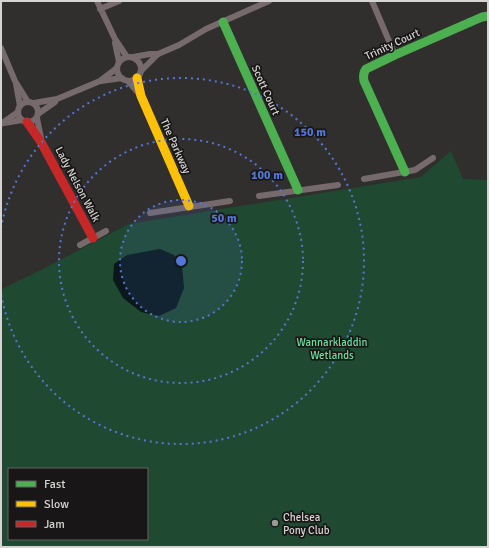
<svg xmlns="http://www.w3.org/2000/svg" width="489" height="548" viewBox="0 0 489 548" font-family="Signika,sans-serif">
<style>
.green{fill:#1f4a31;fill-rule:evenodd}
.water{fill:#0a181b}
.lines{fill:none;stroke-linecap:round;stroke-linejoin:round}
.street{stroke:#766a6d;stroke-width:6}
.fast{stroke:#4caf50;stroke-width:9}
.slow{stroke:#ffc107;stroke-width:9}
.jam{stroke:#c62828;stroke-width:9}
.ring{fill:none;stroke:#5476d6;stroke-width:2;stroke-dasharray:2 4}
.poi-dot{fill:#9c9a99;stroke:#181616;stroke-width:1.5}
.labels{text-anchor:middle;stroke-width:3.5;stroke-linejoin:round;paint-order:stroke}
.street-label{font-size:11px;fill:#d6d4d3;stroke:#181616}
.park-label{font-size:11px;fill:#6cdf9b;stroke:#181616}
.poi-label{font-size:11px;fill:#d6d4d3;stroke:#181616;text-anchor:start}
.centre{fill:#5476d6;stroke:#181616;stroke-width:2}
.ring-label{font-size:12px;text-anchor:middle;font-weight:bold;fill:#5476d6;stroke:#181616;stroke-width:3.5;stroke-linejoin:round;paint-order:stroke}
</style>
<rect width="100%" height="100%" fill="#302f2e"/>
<path class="green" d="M 451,151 L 463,179 L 488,180 L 488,547 L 1,547 L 1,291 L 4,288 L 43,269 L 129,224 L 421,177 ZM 9,469 L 147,469 L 147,539 L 9,539 Z"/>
<path class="water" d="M 160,249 L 174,255 L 182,266 L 184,288 L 176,308 L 159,316 L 141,312 L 123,298 L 113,280 L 114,264 L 127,255 Z"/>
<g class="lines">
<g class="street">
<path d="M 97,1 L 115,39 L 127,57"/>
<path d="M 372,1 L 395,55"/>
<path d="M 100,9 L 119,1"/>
<path d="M 115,43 L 119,62"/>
<path d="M 1,48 L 15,81 L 28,102"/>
<path d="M 133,57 L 150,54 L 158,54"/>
<circle cx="129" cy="69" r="12"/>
<path d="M 141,71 L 158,54 L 179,45 L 206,29 L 269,1"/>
<path d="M 101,81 L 122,78"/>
<path d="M 128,81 L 140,95"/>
<path d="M 16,84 L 20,106"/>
<circle cx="28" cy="112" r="10"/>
<path d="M 34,103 L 57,99 L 100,81 L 117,68"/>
<path d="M 38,114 L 55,102"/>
<path d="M 37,118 L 41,138"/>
<path d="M 4,123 L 22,120"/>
<path d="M 1,124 L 18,112"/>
<path d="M 364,179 L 415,170 L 433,158"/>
<path d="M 259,196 L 338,185"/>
<path d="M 150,213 L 230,201"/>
<path d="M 80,245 L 106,231"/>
</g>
<g class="fast">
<path d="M 223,22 L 298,190"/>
<path d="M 405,172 L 364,81 C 363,76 363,73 366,69 L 395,55 L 482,17 L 488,16"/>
</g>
<path class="slow" d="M 137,78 L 141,96 L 189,206"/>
<path class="jam" d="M 27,122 L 41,142 L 93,238"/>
</g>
<circle cx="181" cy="261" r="61" fill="#5476d6" fill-opacity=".12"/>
<g class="ring">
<circle cx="181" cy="261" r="61"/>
<circle cx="181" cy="261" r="122"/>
<path d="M1 228A183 183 0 1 1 1 294"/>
</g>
<circle class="poi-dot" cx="275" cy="523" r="4"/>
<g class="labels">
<g class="street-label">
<text transform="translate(392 44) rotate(-25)" y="4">Trinity Court</text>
<text transform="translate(266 90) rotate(66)" y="4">Scott Court</text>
<text transform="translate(176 146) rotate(66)" y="4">The Parkway</text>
<text transform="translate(78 184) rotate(62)" y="4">Lady Nelson Walk</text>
</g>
<g class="park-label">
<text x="332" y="346">Wannarkladdin<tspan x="332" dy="13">Wetlands</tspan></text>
</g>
<g class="poi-label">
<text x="283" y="521">Chelsea<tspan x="283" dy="13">Pony Club</tspan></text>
</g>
</g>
<circle cx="181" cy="261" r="6" class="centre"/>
<g class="ring-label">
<text x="310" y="136">150 m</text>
<text x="267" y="179">100 m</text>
<text x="224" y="222">50 m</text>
</g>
<rect width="489" height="548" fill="none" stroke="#d6d4d3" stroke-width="4"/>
<rect x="8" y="468" width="140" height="72" fill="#181616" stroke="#646262"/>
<rect x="16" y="481" width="20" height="6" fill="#4caf50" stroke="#646262"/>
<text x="44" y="488" font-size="12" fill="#d6d4d3">Fast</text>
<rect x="16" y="501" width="20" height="6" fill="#ffc107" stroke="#646262"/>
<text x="44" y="508" font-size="12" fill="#d6d4d3">Slow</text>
<rect x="16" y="521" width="20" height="6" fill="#c62828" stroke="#646262"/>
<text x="44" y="528" font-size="12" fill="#d6d4d3">Jam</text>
</svg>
